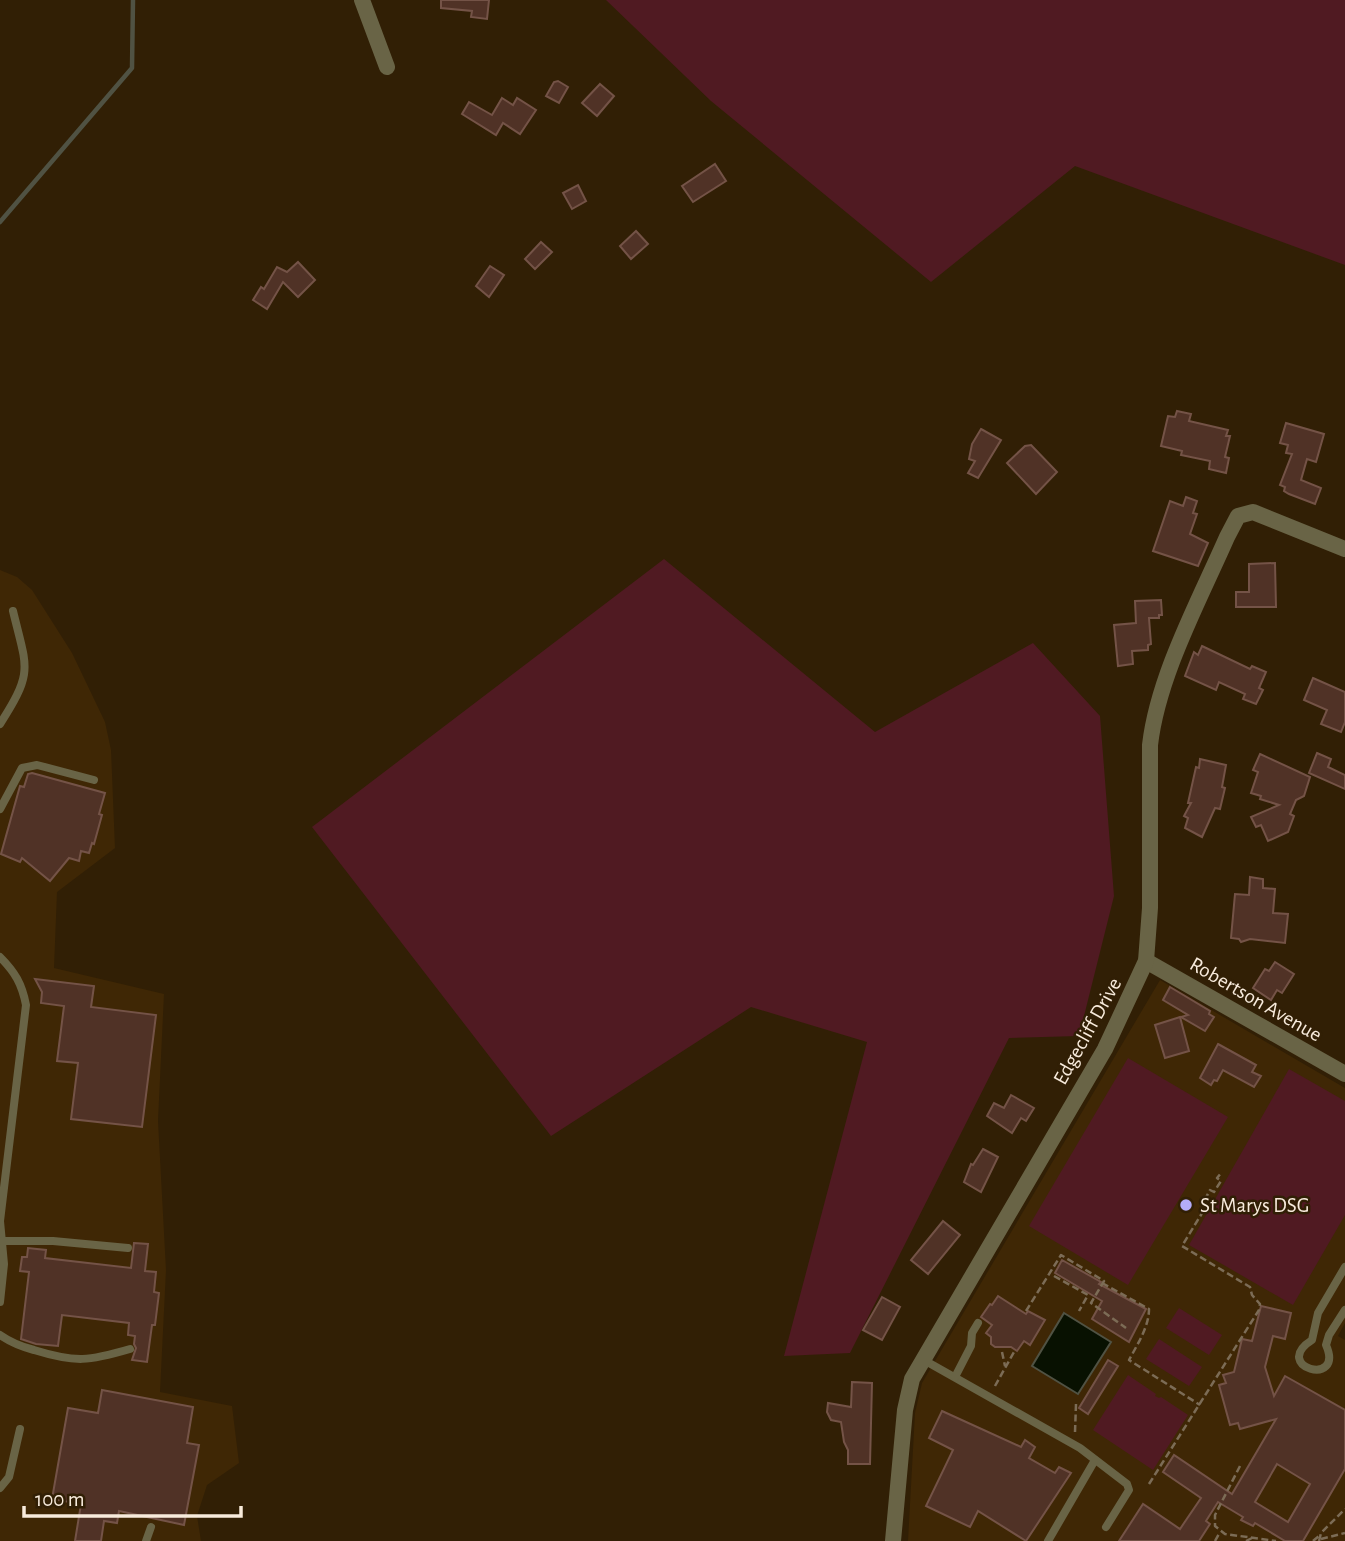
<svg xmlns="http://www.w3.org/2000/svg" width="1345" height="1541" viewBox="0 0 1345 1541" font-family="'Alegreya Sans',sans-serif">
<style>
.built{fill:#3f2705}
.green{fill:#501a22}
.water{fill:#081101;stroke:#505243;stroke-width:2}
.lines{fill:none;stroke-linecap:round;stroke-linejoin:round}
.stream{stroke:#505243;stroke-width:4.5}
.building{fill:#503226;stroke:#745347;stroke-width:2;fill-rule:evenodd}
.path{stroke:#7c6c56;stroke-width:2.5;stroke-dasharray:7 3.5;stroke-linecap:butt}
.service{stroke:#696446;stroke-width:8}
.minor{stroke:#696446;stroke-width:16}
.poi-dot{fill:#b4acf9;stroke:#311f05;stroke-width:2.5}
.labels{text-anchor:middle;stroke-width:5;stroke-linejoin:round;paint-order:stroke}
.street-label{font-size:21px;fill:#f8ebdc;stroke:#311f05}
.poi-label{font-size:21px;fill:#f8ebdc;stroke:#311f05;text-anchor:start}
</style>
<rect width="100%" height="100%" fill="#311f05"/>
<g class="built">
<path d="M 0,570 L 17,577 L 32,590 L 72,653 L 105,722 L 111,750 L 115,848 L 57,892 L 54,968 L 164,994 L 158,1121 L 166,1270 L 160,1392 L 232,1406 L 239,1463 L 207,1485 L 197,1516 L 201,1541 L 0,1541 Z"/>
<path d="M 1160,980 L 1345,1088 L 1345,1323 L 1338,1336 L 1345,1340 L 1345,1541 L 908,1541 L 915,1413 L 922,1383 Z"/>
</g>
<g class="green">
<path d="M 606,0 L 1345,0 L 1345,265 L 1075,166 L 931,282 L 711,101 Z"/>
<path d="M 664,559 L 875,732 L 1033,643 L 1100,716 L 1114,896 L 1079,1036 L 1009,1038 L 850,1353 L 784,1356 L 867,1042 L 751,1007 L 551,1136 L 312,827 Z"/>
<path d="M 1128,1058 L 1228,1117 L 1128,1285 L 1029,1226 Z"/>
<path d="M 1289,1069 L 1345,1101 L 1345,1215 L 1293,1305 L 1189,1245 Z"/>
<path d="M 1179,1308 L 1222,1335 L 1209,1355 L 1166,1328 Z"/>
<path d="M 1159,1339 L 1202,1367 L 1189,1386 L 1146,1359 Z"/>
<path d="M 1128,1375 L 1156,1394 L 1155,1396 L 1159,1398 L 1161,1397 L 1188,1415 L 1153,1470 L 1093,1430 Z"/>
</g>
<path class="water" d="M 1064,1313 L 1111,1342 L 1078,1394 L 1032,1366 Z"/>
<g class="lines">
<path class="stream" d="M 0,222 L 132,68 L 133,0"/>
</g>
<g class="building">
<path d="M 441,0 L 489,0 L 487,19 L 471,17 L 472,11 L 441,8 Z"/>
<path d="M 558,81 L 568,87 L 559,103 L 546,96 L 554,82 Z"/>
<path d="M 600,84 L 614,96 L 597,116 L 582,103 Z"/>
<path d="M 502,98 L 513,105 L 517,98 L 536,110 L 520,134 L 503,123 L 496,135 L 462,114 L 469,102 L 492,115 Z"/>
<path d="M 715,164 L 726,181 L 693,202 L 682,186 Z"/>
<path d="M 578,185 L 586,201 L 572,209 L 563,193 Z"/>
<path d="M 636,231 L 648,244 L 631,259 L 620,246 Z"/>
<path d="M 541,242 L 552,252 L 535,269 L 525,259 Z"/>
<path d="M 298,262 L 315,280 L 298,297 L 283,282 L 267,309 L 253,300 L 261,287 L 264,289 L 277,267 L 287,272 Z"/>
<path d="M 490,266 L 504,275 L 489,297 L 476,286 Z"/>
<path d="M 1177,411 L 1191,414 L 1189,421 L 1228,430 L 1226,436 L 1230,436 L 1225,457 L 1229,458 L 1226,473 L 1209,469 L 1210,461 L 1181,455 L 1182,451 L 1161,446 L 1168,416 L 1175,417 Z"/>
<path d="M 1286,423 L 1324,434 L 1316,462 L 1307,459 L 1301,480 L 1321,488 L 1315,504 L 1289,494 L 1284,491 L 1285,487 L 1280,485 L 1292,454 L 1286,453 L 1288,445 L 1280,443 Z"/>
<path d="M 981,429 L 1001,440 L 978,478 L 968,473 L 975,461 L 969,459 L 972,444 Z"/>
<path d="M 1031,445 L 1057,472 L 1036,494 L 1007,463 L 1025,446 Z"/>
<path d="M 1186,497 L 1197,501 L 1193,513 L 1197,514 L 1190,534 L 1208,543 L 1198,566 L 1153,551 L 1170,501 L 1183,506 Z"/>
<path d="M 1275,563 L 1276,607 L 1236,607 L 1236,592 L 1249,592 L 1249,564 Z"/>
<path d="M 1161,600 L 1162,615 L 1159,615 L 1159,618 L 1149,618 L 1151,644 L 1148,645 L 1148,650 L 1132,651 L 1133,664 L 1118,666 L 1114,625 L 1136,623 L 1135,601 Z"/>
<path d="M 1202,646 L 1250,669 L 1252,666 L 1266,672 L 1259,688 L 1263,690 L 1256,704 L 1243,699 L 1245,694 L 1219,682 L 1216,690 L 1185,676 L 1194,652 L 1198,655 Z"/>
<path d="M 1313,678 L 1345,692 L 1345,722 L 1341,732 L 1321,724 L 1327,710 L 1304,700 Z"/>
<path d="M 1317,753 L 1331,759 L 1328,767 L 1345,775 L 1345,789 L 1309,773 Z"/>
<path d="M 1260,754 L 1310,777 L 1304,796 L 1296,800 L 1290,814 L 1294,816 L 1288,832 L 1268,841 L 1261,825 L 1256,827 L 1251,817 L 1279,805 L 1260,799 L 1261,796 L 1251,793 L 1258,772 L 1253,770 Z"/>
<path d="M 1200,759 L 1226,765 L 1222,787 L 1225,788 L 1220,809 L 1215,808 L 1202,837 L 1185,828 L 1188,818 L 1184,816 L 1191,803 L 1188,803 L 1196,767 L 1199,768 Z"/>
<path d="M 32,773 L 105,793 L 99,814 L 102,815 L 94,844 L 92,843 L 89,853 L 81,851 L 79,861 L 69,858 L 50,881 L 22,858 L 20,862 L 1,854 L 20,786 L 24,787 L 28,774 Z"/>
<path d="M 1250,877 L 1263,879 L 1263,888 L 1275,889 L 1273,913 L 1288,914 L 1285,943 L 1250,939 L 1241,942 L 1239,939 L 1231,938 L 1235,894 L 1249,895 Z"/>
<path d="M 1275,962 L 1294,974 L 1282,993 L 1277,990 L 1271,1000 L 1253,988 L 1265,969 L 1269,971 Z"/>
<path d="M 35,979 L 94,986 L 91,1007 L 156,1015 L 142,1127 L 71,1119 L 78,1063 L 57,1061 L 64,1006 L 41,1003 L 42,992 Z"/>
<path d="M 1170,987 L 1210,1011 L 1209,1014 L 1214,1017 L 1205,1031 L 1181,1017 L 1188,1015 L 1163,1000 Z"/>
<path d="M 1180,1017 L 1189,1051 L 1165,1058 L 1155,1025 Z"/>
<path d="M 1218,1044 L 1256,1065 L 1252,1072 L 1261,1076 L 1254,1087 L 1223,1070 L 1217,1081 L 1214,1080 L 1211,1085 L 1200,1078 Z"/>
<path d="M 1011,1095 L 1034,1108 L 1026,1121 L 1021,1118 L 1012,1133 L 987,1116 L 994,1103 L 1004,1108 Z"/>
<path d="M 983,1149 L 998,1157 L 981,1192 L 964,1182 L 971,1164 L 973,1165 Z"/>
<path d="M 943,1221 L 960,1235 L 928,1274 L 911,1260 Z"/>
<path d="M 134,1243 L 148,1244 L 145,1271 L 156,1272 L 154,1292 L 159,1293 L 155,1325 L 152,1325 L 147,1362 L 132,1360 L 136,1348 L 134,1344 L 135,1336 L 128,1335 L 129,1323 L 62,1315 L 58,1346 L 36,1344 L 21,1339 L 29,1272 L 20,1271 L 22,1257 L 27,1257 L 28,1248 L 46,1250 L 45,1258 L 131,1268 Z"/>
<path d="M 1062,1260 L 1101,1282 L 1099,1284 L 1146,1309 L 1129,1342 L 1092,1319 L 1102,1301 L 1055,1273 Z"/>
<path d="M 998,1296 L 1026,1314 L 1028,1311 L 1045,1320 L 1030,1345 L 1024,1341 L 1017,1351 L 1011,1347 L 995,1347 L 991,1344 L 991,1337 L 986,1333 L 992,1325 L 981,1317 L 990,1304 L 992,1305 Z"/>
<path d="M 882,1297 L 900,1307 L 882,1340 L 863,1330 Z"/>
<path d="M 1261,1306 L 1291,1313 L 1285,1339 L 1273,1336 L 1265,1367 L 1274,1396 L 1285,1376 L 1345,1410 L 1345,1469 L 1303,1541 L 1285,1541 L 1255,1523 L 1253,1526 L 1241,1520 L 1243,1517 L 1218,1502 L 1206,1521 L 1210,1524 L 1199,1541 L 1119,1541 L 1143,1504 L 1180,1529 L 1201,1498 L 1163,1472 L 1174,1455 L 1232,1494 L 1276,1419 L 1240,1429 L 1238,1423 L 1230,1425 L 1219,1385 L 1226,1383 L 1223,1375 L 1234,1372 L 1242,1339 L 1252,1341 ZM 1277,1464 L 1310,1484 L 1288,1522 L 1255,1502 Z"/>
<path d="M 1108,1360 L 1118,1366 L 1088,1414 L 1079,1408 Z"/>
<path d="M 852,1382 L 872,1383 L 870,1464 L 848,1464 L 848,1450 L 844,1442 L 841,1422 L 831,1420 L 827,1412 L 828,1403 L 851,1407 Z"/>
<path d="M 102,1390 L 193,1407 L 187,1443 L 199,1445 L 184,1525 L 119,1511 L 117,1523 L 104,1521 L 101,1541 L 75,1541 L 81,1504 L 52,1499 L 68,1408 L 98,1413 Z"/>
<path d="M 942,1411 L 1021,1447 L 1025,1440 L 1035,1447 L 1029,1458 L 1055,1473 L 1059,1467 L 1071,1473 L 1026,1541 L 978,1511 L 970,1527 L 926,1506 L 953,1450 L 929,1438 Z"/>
</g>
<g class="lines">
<g class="path">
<path d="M 1054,1276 L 1088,1295 L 1079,1311"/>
<path d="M 1102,1283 L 1149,1309 C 1149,1327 1137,1345 1129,1360 L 1200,1405"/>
<path d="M 1026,1311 L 1061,1255 L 1104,1281 L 1091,1303 L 1126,1328"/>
<path d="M 1002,1352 L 1005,1366"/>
<path d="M 995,1386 L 1014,1352"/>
<path d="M 1075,1432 L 1076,1404"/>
<path d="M 1240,1466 L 1215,1515 L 1215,1526 L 1225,1534 L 1276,1541"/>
<path d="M 1149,1484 L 1259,1310 L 1260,1304 L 1252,1295 L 1250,1287 L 1182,1246 L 1207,1205 L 1203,1203 L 1210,1190 L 1214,1192 L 1221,1181 L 1217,1178 L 1221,1173"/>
<path d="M 1321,1539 L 1345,1533"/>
<path d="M 1215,1541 L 1220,1532"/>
<path d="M 1246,1541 L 1252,1538"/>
<path d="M 1313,1541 L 1319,1536"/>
<path d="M 1319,1541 L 1321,1533 L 1345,1509"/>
</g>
<g class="service">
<path d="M 0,724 C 34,671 27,669 13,611"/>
<path d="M 0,809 L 22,768 L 37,765 L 94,780"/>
<path d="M 0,957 C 15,972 22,984 26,1005 L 0,1221 L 4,1264 L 0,1302"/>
<path d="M 2,1241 L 53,1241 L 128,1248"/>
<path d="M 1345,1267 L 1318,1313 L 1312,1340 C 1270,1367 1345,1388 1326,1345 L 1329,1335 L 1345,1310"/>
<path d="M 0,1335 C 10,1342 22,1347 34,1350 C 76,1363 89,1361 130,1349"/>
<path d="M 922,1359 L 1080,1448 L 1127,1484 L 1129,1490 L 1106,1527"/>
<path d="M 955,1377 L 971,1346 L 972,1333 L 978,1323"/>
<path d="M 0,1488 L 9,1477 L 20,1429"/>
<path d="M 146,1541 L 151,1527"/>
<path d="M 1048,1541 L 1095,1460"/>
</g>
<g class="minor">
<path d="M 362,0 L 387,67"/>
<path d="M 1146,961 L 1345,1074"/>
<path d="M 893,1541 L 905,1410 L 912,1379 L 1105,1049 L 1146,961 L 1150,908 L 1150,745 C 1158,676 1199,601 1227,537 L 1238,516 L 1253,512 L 1345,549"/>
</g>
</g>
<circle class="poi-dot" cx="1186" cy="1205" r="7"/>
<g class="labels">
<g class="street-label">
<text transform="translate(1256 999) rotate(30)" y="7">Robertson Avenue</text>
<text transform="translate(1087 1031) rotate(-61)" y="7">Edgecliff Drive</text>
</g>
<g class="poi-label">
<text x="1200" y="1212">St Marys DSG</text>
</g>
</g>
<path d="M24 1506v10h217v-10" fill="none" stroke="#f8ebdc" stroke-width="3.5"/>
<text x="35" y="1506" font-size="21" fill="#f8ebdc" stroke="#311f05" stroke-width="5" paint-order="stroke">100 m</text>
</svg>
